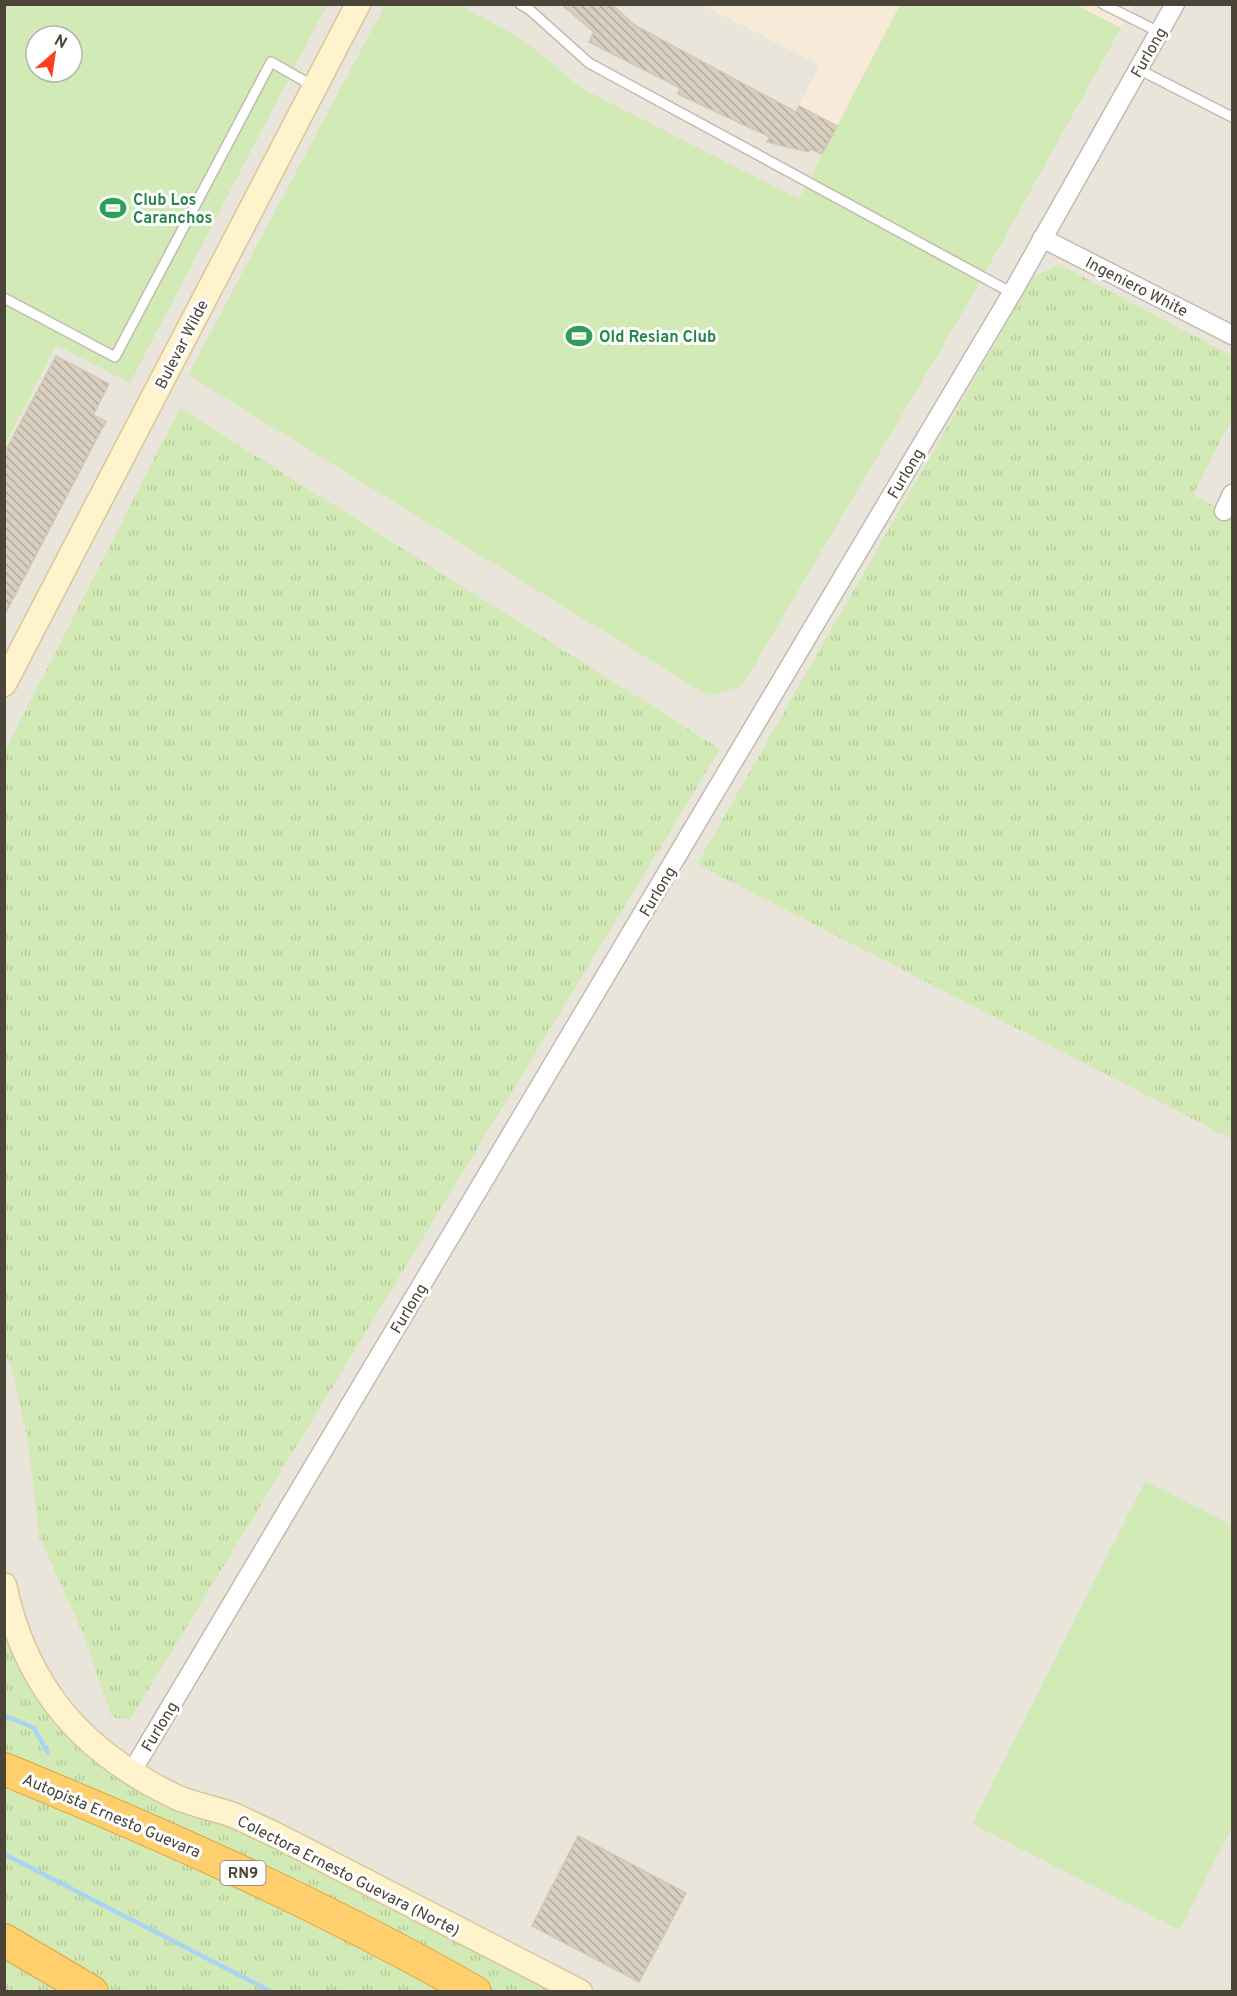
<svg xmlns="http://www.w3.org/2000/svg" width="1237" height="1996" viewBox="0 0 1237 1996" font-family="Overpass,sans-serif">
<style>
.residential{fill:#eae5da;fill-rule:evenodd}
.commercial{fill:#f7ead8}
.grass{fill:url(#grass-tufts)}
.garden{fill:#d2eab5;fill-rule:evenodd}
.lines{fill:none;stroke-linecap:round;stroke-linejoin:round}
.stream{stroke:#a9d4f2;stroke-width:4.5}
.building{fill:url(#building-back-hatch);stroke:#d3c7b4;stroke-width:1.5}
.lane-casing{stroke:#c2bbae;stroke-width:12}
.street-casing{stroke:#c2bbae;stroke-width:21}
.secondary-casing{stroke:#d6c79b;stroke-width:27}
.highway-casing{stroke:#e0a43c;stroke-width:34}
.lane{stroke:#fff;stroke-width:9}
.street{stroke:#fff;stroke-width:18}
.secondary{stroke:#fff3cd;stroke-width:24}
.highway{stroke:#ffcf6e;stroke-width:32}
.labels{text-anchor:middle;stroke-width:6;stroke-linejoin:round;paint-order:stroke}
.shield{fill:#fff;stroke:#817c74;stroke-width:1.5}
.shield-label{font-size:15px;font-weight:bold;fill:#4b4439}
.street-label{font-size:16px;fill:#4b4439;stroke:#fff}
.leisure-label{font-size:16px;font-weight:bold;fill:#27864d;stroke:#fff;text-anchor:start}
</style>
<defs>
<pattern id="grass-tufts" width="24" height="20" patternUnits="userSpaceOnUse" patternTransform="scale(1.5)"><rect width="24" height="20" fill="#d2eab5"/><path d="M3 7l-1-3M5 7V3M7 7l1-3M15 17l-1-3M17 17v-4M19 17l1-3" fill="none" stroke="#b6ca9c"/></pattern>
<pattern id="building-back-hatch" width="6" height="6" patternUnits="userSpaceOnUse" patternTransform="scale(1.5)"><rect width="6" height="6" fill="#d8cfc1"/><path d="M-1 5l2 2M0 0l6 6M5-1l2 2" fill="none" stroke="#b1aa9e"/></pattern>
</defs>
<rect width="100%" height="100%" fill="#f6f3ec"/>
<path class="residential" d="M 4,5 L 1232,5 L 1232,1991 L 580,1991 L 178,1798 L 67,1718 L 4,1585 ZM 36,36 L 72,36 L 72,72 L 36,72 Z"/>
<g class="commercial">
<path d="M 710,4 L 900,5 L 837,126 L 799,106 L 819,65 L 709,8 Z"/>
<path d="M 1076,5 L 1133,5 L 1121,28 Z"/>
</g>
<g class="grass">
<path d="M 1059,264 L 1232,356 L 1232,418 L 1193,495 L 1232,515 L 1232,1139 L 697,864 L 1033,277 Z"/>
<path d="M 180,408 L 720,749 L 130,1720 L 112,1717 L 82,1631 L 39,1536 L 28,1441 L 11,1365 L 5,1355 L 5,751 Z"/>
<path d="M 5,1585 L 12,1621 L 99,1749 L 580,1991 L 5,1992 Z"/>
</g>
<g class="garden">
<path d="M 4,5 L 327,5 L 130,383 L 56,345 L 5,445 ZM 36,36 L 72,36 L 72,72 L 36,72 Z"/>
<path d="M 385,5 L 459,5 L 524,40 L 581,88 L 799,199 L 900,5 L 1076,5 L 1121,28 L 971,298 L 742,686 L 709,696 L 188,375 Z"/>
<path d="M 1145,1481 L 1232,1525 L 1232,1827 L 1180,1930 L 972,1824 Z"/>
</g>
<g class="lines">
<g class="stream">
<path d="M 4,1715 L 34,1728 L 48,1753"/>
<path d="M 4,1854 L 272,1992"/>
</g>
</g>
<g class="building">
<path d="M 561,4 L 611,4 L 636,26 L 796,112 L 799,106 L 837,126 L 822,154 L 811,149 L 808,152 L 767,142 L 770,137 L 678,94 L 680,88 L 589,42 L 594,32 Z"/>
<path d="M 56,356 L 109,384 L 93,415 L 106,421 L 4,616 L 4,454 Z"/>
<path d="M 578,1836 L 686,1893 L 639,1982 L 532,1926 Z"/>
</g>
<g class="lines">
<g class="lane-casing">
<g id="lane">
<path d="M 520,4 L 530,10 L 589,63 L 1012,293"/>
<path d="M 1103,4 L 1159,32"/>
<path d="M 1138,69 L 1232,117"/>
<path d="M 4,298 L 115,357 L 271,62 L 315,87"/>
</g>
</g>
<g class="street-casing">
<g id="street">
<path d="M 1042,238 L 1232,335"/>
<path d="M 1224,511 L 1232,494"/>
<path d="M 131,1773 L 1012,293 L 1175,4"/>
</g>
</g>
<g class="secondary-casing">
<g id="secondary">
<path d="M 4,684 L 358,4"/>
<path d="M 4,1585 C 26,1688 82,1752 176,1797 C 194,1805 214,1808 233,1815 C 247,1821 260,1828 274,1834 L 580,1992"/>
</g>
</g>
<g class="highway-casing">
<g id="highway">
<path d="M 4,1769 C 165,1835 324,1906 475,1992"/>
<path d="M 4,1940 L 92,1992"/>
</g>
</g>
<use href="#lane" class="lane"/>
<use href="#street" class="street"/>
<use href="#secondary" class="secondary"/>
<use href="#highway" class="highway"/>
</g>
<defs>
<g id="stadium-bare" transform="scale(2.07)"><path d="M0-5a6.5 5 0 1 0 0 10a6.5 5 0 1 0 0-10ZM-3.5-1.8h7v3.6h-7Z" fill="#2e9e5b" stroke="#fff" stroke-width="2.5" paint-order="stroke"/></g>
</defs>
<g fill-rule="evenodd">
<use href="#stadium-bare" x="113" y="208"/>
<use href="#stadium-bare" x="579" y="336"/>
</g>
<g class="labels">
<rect class="shield" x="220.5" y="1861" width="45" height="24" rx="4.5"/>
<g class="shield-label">
<text x="243" y="1878">RN9</text>
</g>
<g class="street-label">
<text transform="translate(1148 52) rotate(-60)" y="6">Furlong</text>
<text transform="translate(1137 286) rotate(27)" y="6">Ingeniero White</text>
<text transform="translate(181 344) rotate(-63)" y="6">Bulevar Wilde</text>
<text transform="translate(905 473) rotate(-59)" y="6">Furlong</text>
<text transform="translate(657 891) rotate(-59)" y="6">Furlong</text>
<text transform="translate(408 1308) rotate(-59)" y="6">Furlong</text>
<text transform="translate(159 1726) rotate(-59)" y="6">Furlong</text>
<text transform="translate(112 1815) rotate(23)" y="6">Autopista Ernesto Guevara</text>
<text transform="translate(349 1875) rotate(27)" y="6">Colectora Ernesto Guevara (Norte)</text>
</g>
<g class="leisure-label">
<text x="133" y="205">Club Los<tspan x="133" dy="18">Caranchos</tspan></text>
<text x="599" y="342">Old Resian Club</text>
</g>
</g>
<rect width="1237" height="1996" fill="none" stroke="#4b4439" stroke-width="12"/>
<g transform="translate(54 54) rotate(29)"><circle r="28" fill="#ffffff" stroke="#b7b4b0" stroke-width="1.5"/>
<path d="M0-4.5L10 22L0 15L-10 22Z" fill="#fc3f1d"/>
<text y="-9" font-size="16" font-weight="bold" text-anchor="middle" fill="#4b4439">N</text>
</g>
</svg>
